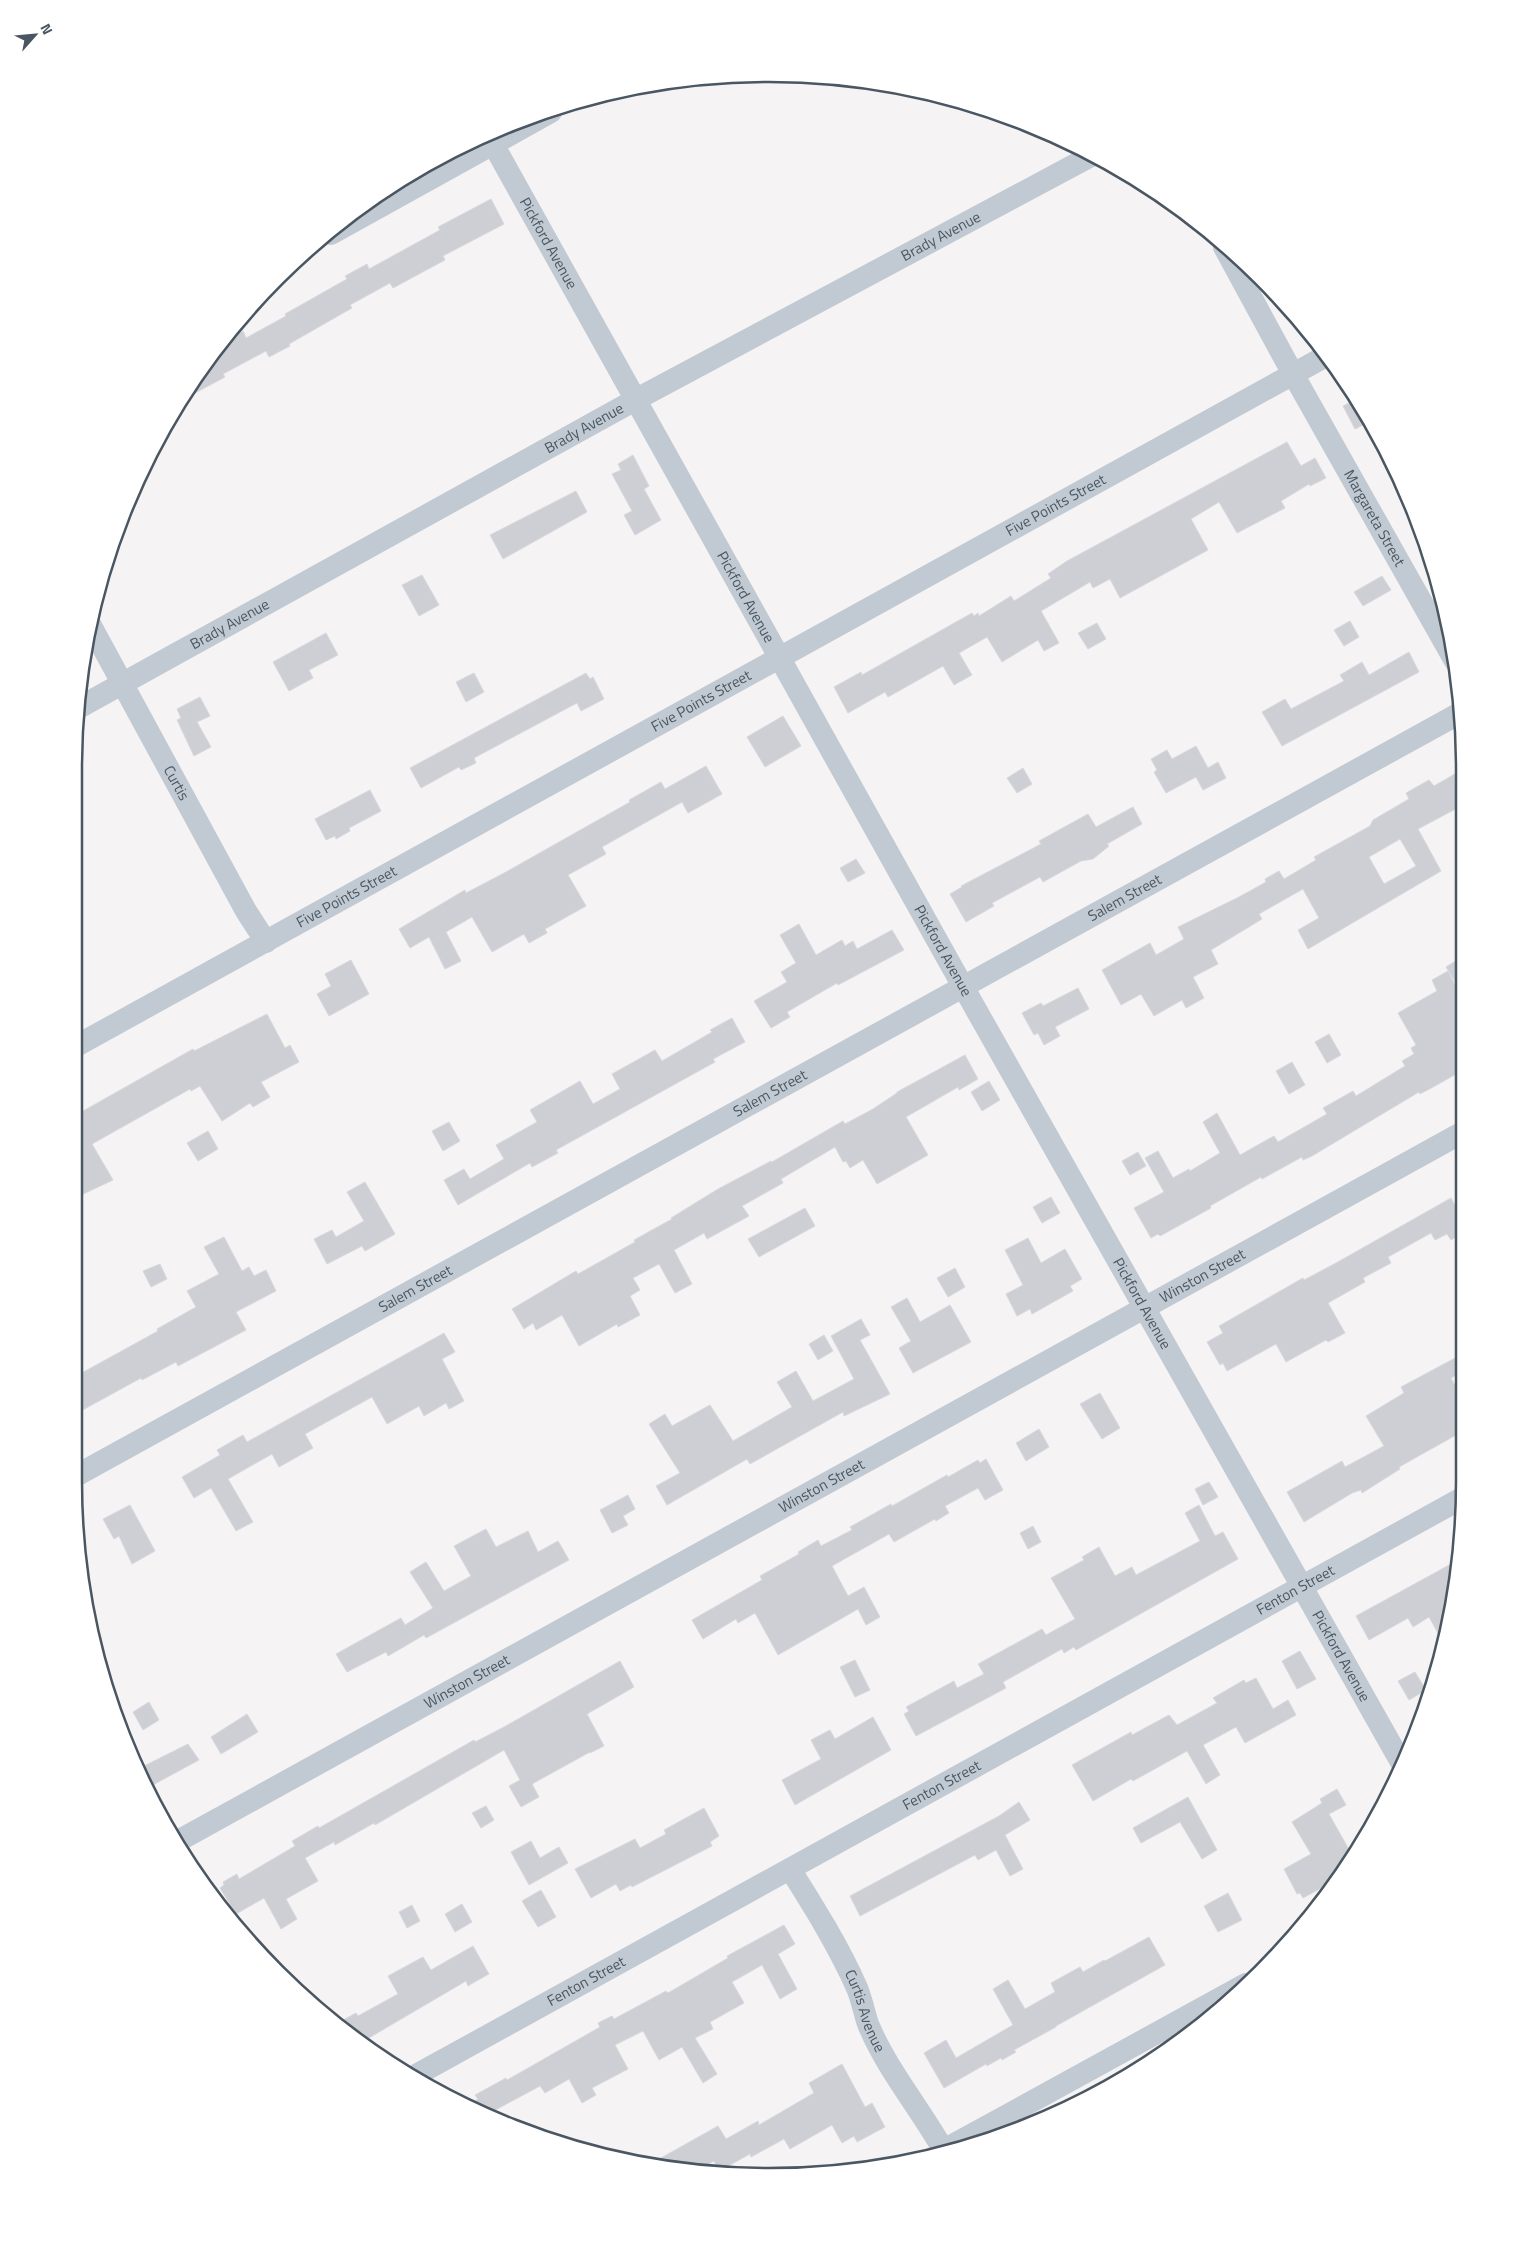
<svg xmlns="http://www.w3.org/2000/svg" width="1539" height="2250" viewBox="0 0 1539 2250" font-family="'Titillium Web',sans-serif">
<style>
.building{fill:#cdcfd5;stroke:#d7d9de;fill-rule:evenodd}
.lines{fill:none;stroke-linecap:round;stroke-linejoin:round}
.street{stroke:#c1cad2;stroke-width:22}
.labels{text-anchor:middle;stroke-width:4;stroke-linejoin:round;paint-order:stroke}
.street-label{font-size:15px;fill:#4a5661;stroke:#fff}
.rim{fill:none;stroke:#4a5661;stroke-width:2.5}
</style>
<rect width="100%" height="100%" fill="#f5f3f3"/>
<g class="building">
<path d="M 491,199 L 504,224 L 443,256 L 445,260 L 393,288 L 390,283 L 350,305 L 352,308 L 289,344 L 290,346 L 269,357 L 266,351 L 223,374 L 225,377 L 184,399 L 219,345 L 243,331 L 246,338 L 286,316 L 285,314 L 347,279 L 345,276 L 367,264 L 369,269 L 440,230 L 438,227 Z"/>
<path d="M 1357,399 L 1369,422 L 1355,429 L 1343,406 Z"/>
<path d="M 1287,442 L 1301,466 L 1315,458 L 1326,478 L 1310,486 L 1309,484 L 1281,501 L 1285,508 L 1237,533 L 1219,502 L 1191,519 L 1208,550 L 1120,598 L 1110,579 L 1093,588 L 1090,582 L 1041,611 L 1059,643 L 1044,651 L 1038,640 L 1002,662 L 987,637 L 959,653 L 972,675 L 954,685 L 943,666 L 888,697 L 885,692 L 848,713 L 834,687 L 861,672 L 862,675 L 972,613 L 974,616 L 978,613 L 979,616 L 1011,596 L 1014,601 L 1051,578 L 1048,574 L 1067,561 Z"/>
<path d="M 633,455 L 649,486 L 644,489 L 661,520 L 635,535 L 624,515 L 632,511 L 612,474 L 621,470 L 618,464 Z"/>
<path d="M 576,491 L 587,512 L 503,559 L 490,535 Z"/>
<path d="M 422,575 L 439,605 L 419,616 L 402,585 Z"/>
<path d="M 1382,576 L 1391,590 L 1363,606 L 1354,592 Z"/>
<path d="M 1350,621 L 1359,637 L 1344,646 L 1334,630 Z"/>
<path d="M 1097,623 L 1106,639 L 1088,649 L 1078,633 Z"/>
<path d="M 326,633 L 338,655 L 309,670 L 313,678 L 289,691 L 273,662 Z"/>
<path d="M 1409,652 L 1419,672 L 1282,746 L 1262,712 L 1285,699 L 1291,709 L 1344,681 L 1340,675 L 1362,662 L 1369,675 Z"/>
<path d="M 474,673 L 484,692 L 466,702 L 456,682 Z"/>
<path d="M 586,673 L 590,679 L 593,677 L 604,699 L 581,711 L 577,703 L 474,758 L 476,763 L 461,770 L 459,767 L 421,788 L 410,768 Z"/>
<path d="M 200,697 L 210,716 L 197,722 L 211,747 L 194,756 L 177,720 L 181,718 L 177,709 Z"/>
<path d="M 783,716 L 801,746 L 765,767 L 747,737 Z"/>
<path d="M 1196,746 L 1208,768 L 1218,762 L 1226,778 L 1203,790 L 1196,777 L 1166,793 L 1154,772 L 1157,770 L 1151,759 L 1167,750 L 1172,759 Z"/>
<path d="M 706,766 L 722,794 L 688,813 L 682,802 L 602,847 L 606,854 L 568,875 L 586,906 L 545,929 L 547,933 L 529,943 L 524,934 L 492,952 L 472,917 L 446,932 L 461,961 L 445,969 L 429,937 L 410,948 L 399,929 L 465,890 L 466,893 L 506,872 L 630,802 L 629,800 L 661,782 L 665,789 Z"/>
<path d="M 1023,768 L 1032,784 L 1017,793 L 1007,778 Z"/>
<path d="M 1465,768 L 1465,804 L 1418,829 L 1441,871 L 1308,949 L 1298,930 L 1319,918 L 1303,889 L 1259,914 L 1262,919 L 1211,950 L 1218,964 L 1193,977 L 1204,998 L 1186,1008 L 1182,1000 L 1154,1016 L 1141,994 L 1121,1005 L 1102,970 L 1150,943 L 1156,955 L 1184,939 L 1178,927 L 1239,897 L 1266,882 L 1265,879 L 1279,871 L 1284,879 L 1316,860 L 1314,857 L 1370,826 L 1373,820 L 1409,799 L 1406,793 L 1429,780 L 1434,786 ZM 1400,839 L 1416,866 L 1384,884 L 1369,857 Z"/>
<path d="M 370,790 L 381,811 L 349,828 L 350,831 L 336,839 L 335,836 L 326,840 L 315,819 Z"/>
<path d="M 1133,807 L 1142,824 L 1107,844 L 1109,846 L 1093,859 L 1081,861 L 1043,882 L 1040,877 L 992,903 L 994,906 L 966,922 L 950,894 L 962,887 L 961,886 L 1041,844 L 1039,841 L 1088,814 L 1096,827 Z"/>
<path d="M 856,859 L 865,873 L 848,882 L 840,868 Z"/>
<path d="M 799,924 L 816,955 L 842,940 L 845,946 L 853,941 L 857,949 L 892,930 L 904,950 L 838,985 L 837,983 L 787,1012 L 790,1017 L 771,1028 L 754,1001 L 787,982 L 781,972 L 796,963 L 780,935 Z"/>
<path d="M 1465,955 L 1465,998 L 1446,967 Z"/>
<path d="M 351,960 L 369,994 L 329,1016 L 317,994 L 331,986 L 325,974 Z"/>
<path d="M 1448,971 L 1465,1004 L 1465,1069 L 1435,1086 L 1420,1094 L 1419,1092 L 1312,1156 L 1303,1160 L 1302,1157 L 1262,1179 L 1261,1177 L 1210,1206 L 1211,1208 L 1160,1236 L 1158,1234 L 1151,1238 L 1134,1208 L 1164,1192 L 1145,1158 L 1158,1151 L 1173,1178 L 1189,1169 L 1190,1171 L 1220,1153 L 1203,1122 L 1217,1113 L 1240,1155 L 1274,1136 L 1278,1142 L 1327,1114 L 1323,1108 L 1353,1091 L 1356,1096 L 1405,1066 L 1402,1061 L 1414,1054 L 1411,1048 L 1416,1045 L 1398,1013 L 1437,991 L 1432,980 Z"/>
<path d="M 1078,988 L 1089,1009 L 1055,1027 L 1060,1036 L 1044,1045 L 1038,1033 L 1034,1035 L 1022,1013 L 1041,1003 L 1043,1006 Z"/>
<path d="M 267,1014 L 285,1048 L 290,1045 L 299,1062 L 261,1082 L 270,1097 L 253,1107 L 250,1103 L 222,1121 L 200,1086 L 191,1091 L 190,1089 L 92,1144 L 113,1180 L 77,1197 L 76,1115 L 193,1049 L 194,1051 Z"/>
<path d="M 732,1018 L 745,1042 L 713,1059 L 715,1062 L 556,1150 L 558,1153 L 532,1167 L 530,1163 L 458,1205 L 444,1180 L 464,1169 L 470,1179 L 504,1159 L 496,1145 L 537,1122 L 530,1110 L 580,1081 L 593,1104 L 620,1089 L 612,1074 L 655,1050 L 662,1061 L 712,1032 L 710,1030 Z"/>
<path d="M 1329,1034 L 1341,1055 L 1327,1063 L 1315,1042 Z"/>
<path d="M 965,1055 L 978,1079 L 959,1090 L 958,1087 L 906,1117 L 928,1155 L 877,1184 L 863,1160 L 850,1168 L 846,1161 L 843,1162 L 835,1147 L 781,1179 L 783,1183 L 742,1206 L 749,1216 L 707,1239 L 704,1233 L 674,1250 L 692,1284 L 675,1293 L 659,1264 L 633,1278 L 640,1290 L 630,1296 L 640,1315 L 618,1327 L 617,1324 L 579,1346 L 562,1315 L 536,1330 L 533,1323 L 524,1329 L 512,1309 L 576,1271 L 578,1274 L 635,1242 L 634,1240 L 672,1219 L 671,1218 L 718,1189 L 771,1161 L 772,1162 L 843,1121 L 845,1124 L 873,1109 L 897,1093 L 897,1092 Z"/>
<path d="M 1292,1062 L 1305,1085 L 1289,1094 L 1276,1071 Z"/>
<path d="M 989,1081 L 1000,1100 L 982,1111 L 971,1092 Z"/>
<path d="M 449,1122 L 460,1141 L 443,1151 L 432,1131 Z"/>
<path d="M 208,1131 L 218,1149 L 198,1161 L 187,1143 Z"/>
<path d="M 1138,1152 L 1146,1166 L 1130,1175 L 1122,1161 Z"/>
<path d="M 365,1182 L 395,1234 L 365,1251 L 362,1246 L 327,1264 L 314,1239 L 332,1230 L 336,1237 L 364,1221 L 347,1192 Z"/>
<path d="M 1051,1197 L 1060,1213 L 1042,1223 L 1033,1207 Z"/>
<path d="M 1451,1198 L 1457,1209 L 1465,1204 L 1465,1232 L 1451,1240 L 1447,1234 L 1435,1240 L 1431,1233 L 1388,1257 L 1391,1263 L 1363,1278 L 1365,1282 L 1328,1303 L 1345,1333 L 1328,1342 L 1326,1340 L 1286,1362 L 1276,1344 L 1227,1371 L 1223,1363 L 1220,1365 L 1207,1342 L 1223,1333 L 1219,1326 L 1303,1278 L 1304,1280 L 1336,1263 Z"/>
<path d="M 805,1208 L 815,1226 L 759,1257 L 748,1239 Z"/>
<path d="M 224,1237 L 242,1271 L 249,1267 L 254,1276 L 266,1270 L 276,1291 L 236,1312 L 246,1330 L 178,1366 L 176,1362 L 142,1380 L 141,1378 L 79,1412 L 78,1375 L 158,1331 L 157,1329 L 196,1307 L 187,1291 L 219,1274 L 204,1247 Z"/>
<path d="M 1028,1238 L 1041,1263 L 1065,1249 L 1082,1279 L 1070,1286 L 1073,1291 L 1032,1314 L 1030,1309 L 1017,1316 L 1006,1294 L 1023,1285 L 1005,1250 Z"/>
<path d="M 160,1264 L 167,1279 L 151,1287 L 143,1271 Z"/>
<path d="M 955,1268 L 965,1287 L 948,1297 L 937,1278 Z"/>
<path d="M 907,1298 L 920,1322 L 950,1305 L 971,1342 L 913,1373 L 899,1348 L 911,1341 L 891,1307 Z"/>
<path d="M 861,1319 L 870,1335 L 860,1340 L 890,1394 L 844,1416 L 843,1412 L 750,1464 L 747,1459 L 667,1505 L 656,1486 L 680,1473 L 649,1424 L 665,1414 L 672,1426 L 710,1405 L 733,1441 L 792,1407 L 777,1382 L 796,1371 L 813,1401 L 854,1379 L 831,1336 Z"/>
<path d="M 444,1333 L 455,1352 L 442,1359 L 464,1401 L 449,1409 L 446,1403 L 424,1416 L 419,1406 L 387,1424 L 372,1397 L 305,1434 L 313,1448 L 279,1467 L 272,1454 L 228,1479 L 253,1522 L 236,1531 L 211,1488 L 194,1498 L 182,1477 L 220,1455 L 217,1450 L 243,1435 L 247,1442 Z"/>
<path d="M 824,1335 L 833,1351 L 818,1360 L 809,1344 Z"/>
<path d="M 1457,1357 L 1465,1370 L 1451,1378 L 1465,1404 L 1465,1430 L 1399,1467 L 1400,1469 L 1362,1493 L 1361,1490 L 1352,1493 L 1304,1522 L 1287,1492 L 1342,1461 L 1345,1467 L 1384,1446 L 1366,1416 L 1404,1393 L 1401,1387 Z"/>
<path d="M 1100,1393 L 1120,1428 L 1102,1439 L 1080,1404 Z"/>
<path d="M 1039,1429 L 1049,1447 L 1026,1461 L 1016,1443 Z"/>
<path d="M 986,1459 L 1003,1490 L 985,1500 L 978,1488 L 945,1506 L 949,1513 L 936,1521 L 935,1519 L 894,1542 L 889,1534 L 832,1566 L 848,1596 L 864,1587 L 880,1617 L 866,1625 L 858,1609 L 778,1655 L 755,1613 L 738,1623 L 736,1619 L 703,1639 L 692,1620 L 762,1580 L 760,1576 L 799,1554 L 798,1552 L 818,1540 L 821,1546 L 852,1530 L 850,1527 L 891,1504 L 892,1506 L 947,1475 L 948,1477 L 978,1460 L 980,1463 Z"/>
<path d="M 1209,1482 L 1218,1497 L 1203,1505 L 1195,1489 Z"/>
<path d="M 628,1495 L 635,1509 L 623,1516 L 628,1525 L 612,1533 L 600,1510 Z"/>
<path d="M 130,1505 L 155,1551 L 132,1564 L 119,1536 L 114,1539 L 103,1519 Z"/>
<path d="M 1199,1505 L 1215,1536 L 1223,1532 L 1238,1559 L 1076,1650 L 1074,1647 L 1064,1653 L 1062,1649 L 1003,1682 L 1006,1688 L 916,1736 L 904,1714 L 909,1711 L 906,1707 L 954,1681 L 957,1688 L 984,1674 L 978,1664 L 1042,1629 L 1046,1635 L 1075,1619 L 1051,1578 L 1084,1560 L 1082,1557 L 1099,1547 L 1115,1576 L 1132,1567 L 1136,1575 L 1200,1541 L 1185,1513 Z"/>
<path d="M 1033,1526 L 1041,1542 L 1028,1549 L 1020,1533 Z"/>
<path d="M 486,1529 L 496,1547 L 528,1531 L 538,1552 L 558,1541 L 569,1560 L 426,1638 L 424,1635 L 388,1656 L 386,1652 L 347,1672 L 336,1654 L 401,1618 L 405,1625 L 433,1608 L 410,1572 L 426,1562 L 444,1591 L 471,1576 L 454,1546 Z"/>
<path d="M 1451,1564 L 1456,1574 L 1453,1605 L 1445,1610 L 1451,1619 L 1443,1642 L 1429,1617 L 1413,1627 L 1408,1618 L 1369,1640 L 1356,1616 Z"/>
<path d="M 1300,1651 L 1316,1679 L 1297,1689 L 1282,1661 Z"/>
<path d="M 855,1660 L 870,1690 L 855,1697 L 840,1667 Z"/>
<path d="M 620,1661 L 634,1687 L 587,1714 L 604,1746 L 590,1753 L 590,1752 L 532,1784 L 539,1797 L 521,1807 L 509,1786 L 520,1780 L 504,1750 L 375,1825 L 374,1823 L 335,1845 L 334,1842 L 305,1858 L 318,1881 L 286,1899 L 297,1919 L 281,1929 L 264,1898 L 236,1914 L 220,1888 L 224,1885 L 223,1882 L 237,1874 L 239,1879 L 295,1846 L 292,1841 L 318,1826 L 319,1828 L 474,1740 L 475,1742 L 504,1727 Z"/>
<path d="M 1415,1672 L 1426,1690 L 1409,1700 L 1398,1681 Z"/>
<path d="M 1256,1678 L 1273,1709 L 1288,1700 L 1296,1715 L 1245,1743 L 1236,1727 L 1203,1745 L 1220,1775 L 1206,1784 L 1187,1751 L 1133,1781 L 1131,1779 L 1093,1801 L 1072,1765 L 1131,1732 L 1132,1735 L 1169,1715 L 1177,1725 L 1217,1703 L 1213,1698 L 1244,1680 L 1246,1683 Z"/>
<path d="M 149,1702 L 159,1720 L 143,1730 L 133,1712 Z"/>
<path d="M 247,1714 L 258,1732 L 221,1754 L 211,1737 Z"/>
<path d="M 873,1717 L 891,1750 L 795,1805 L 782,1780 L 821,1759 L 811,1740 L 830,1730 L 835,1739 Z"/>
<path d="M 188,1744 L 199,1760 L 151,1786 L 142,1767 Z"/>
<path d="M 1337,1789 L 1346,1805 L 1329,1814 L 1352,1855 L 1336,1880 L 1303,1898 L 1300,1893 L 1297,1894 L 1284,1869 L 1311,1854 L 1292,1822 L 1322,1803 L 1320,1799 Z"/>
<path d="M 1188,1797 L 1217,1850 L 1202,1859 L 1180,1822 L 1141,1843 L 1133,1828 Z"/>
<path d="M 1019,1802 L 1030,1820 L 1005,1835 L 1023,1869 L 1010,1876 L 996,1850 L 978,1860 L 975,1855 L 860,1916 L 850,1896 L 999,1816 Z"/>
<path d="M 486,1806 L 494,1820 L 481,1828 L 472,1813 Z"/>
<path d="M 704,1808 L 719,1836 L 710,1842 L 712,1846 L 632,1887 L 631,1885 L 620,1891 L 616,1884 L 591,1898 L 575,1869 L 635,1839 L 640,1848 L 666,1834 L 664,1830 Z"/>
<path d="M 531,1841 L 540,1858 L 559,1847 L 568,1863 L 529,1885 L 511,1852 Z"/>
<path d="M 541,1890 L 556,1917 L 538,1927 L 522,1901 Z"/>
<path d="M 1228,1893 L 1242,1920 L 1218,1932 L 1204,1906 Z"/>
<path d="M 462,1904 L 472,1922 L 455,1932 L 445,1914 Z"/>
<path d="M 412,1905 L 420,1921 L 407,1928 L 399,1912 Z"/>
<path d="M 784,1925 L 795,1944 L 778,1954 L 797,1989 L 780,1999 L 762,1965 L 732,1982 L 744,2003 L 710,2022 L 713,2029 L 695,2038 L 717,2074 L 703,2083 L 682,2047 L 659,2060 L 643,2031 L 615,2045 L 628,2069 L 592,2088 L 596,2095 L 582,2103 L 569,2079 L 545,2093 L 540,2086 L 488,2114 L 470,2104 L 478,2099 L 475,2095 L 506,2078 L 507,2080 L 600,2027 L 598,2023 L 612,2016 L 614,2019 L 666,1991 L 668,1993 L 728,1958 L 727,1956 Z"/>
<path d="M 1149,1937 L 1165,1965 L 1056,2026 L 1056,2027 L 1014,2050 L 1016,2052 L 1002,2060 L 1001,2058 L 987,2066 L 986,2064 L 944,2088 L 924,2053 L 946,2040 L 956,2058 L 1013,2025 L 993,1989 L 1008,1980 L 1025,2009 L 1055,1992 L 1051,1983 L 1080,1967 L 1083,1972 L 1104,1960 L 1105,1961 Z"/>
<path d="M 473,1946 L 489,1974 L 471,1984 L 468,1986 L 466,1981 L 362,2042 L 336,2024 L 356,2013 L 358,2016 L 398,1994 L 388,1976 L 423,1957 L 431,1970 Z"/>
<path d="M 842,2064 L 865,2107 L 872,2103 L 885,2127 L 857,2142 L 854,2136 L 842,2143 L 832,2125 L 790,2149 L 784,2139 L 751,2157 L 750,2154 L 719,2171 L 714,2161 L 697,2170 L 652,2163 L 718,2126 L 726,2139 L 758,2121 L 759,2125 L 814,2093 L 809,2083 Z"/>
</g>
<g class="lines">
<g class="street">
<path id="s1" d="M 488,135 L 952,967 L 1402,1764"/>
<path d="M 331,234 L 551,112"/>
<path id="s2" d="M 1224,247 L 1293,374 L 1455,661"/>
<path id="s3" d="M 90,624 L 246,911 L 266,942"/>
<path id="s4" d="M 80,707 L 635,400 L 1091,156"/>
<path id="s5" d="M 76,1046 L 1326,356"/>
<path id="s6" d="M 79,1474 L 1460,713"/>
<path id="s7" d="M 178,1841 L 1465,1131"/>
<path id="s8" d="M 790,1869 C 814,1907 839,1947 857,1988 C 862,2000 864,2012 868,2024 C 887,2070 920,2108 944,2151"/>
<path id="s9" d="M 418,2074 L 1464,1497"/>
<path d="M 940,2152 L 1246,1984"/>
</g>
</g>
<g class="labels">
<g class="street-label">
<text dy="5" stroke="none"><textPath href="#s4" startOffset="981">Brady Avenue</textPath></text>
<text dy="5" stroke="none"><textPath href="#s1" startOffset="124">Pickford Avenue</textPath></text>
<text dy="5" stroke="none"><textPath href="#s4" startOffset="576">Brady Avenue</textPath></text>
<text dy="5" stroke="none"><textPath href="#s5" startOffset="1119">Five Points Street</textPath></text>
<text dy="5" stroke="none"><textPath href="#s2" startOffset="310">Margareta Street</textPath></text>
<text dy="5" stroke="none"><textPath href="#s1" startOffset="529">Pickford Avenue</textPath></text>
<text dy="5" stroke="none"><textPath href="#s4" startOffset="171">Brady Avenue</textPath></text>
<text dy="5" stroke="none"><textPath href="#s5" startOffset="714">Five Points Street</textPath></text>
<text dy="5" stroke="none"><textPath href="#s3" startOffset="181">Curtis</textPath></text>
<text dy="5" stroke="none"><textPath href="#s5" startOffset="309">Five Points Street</textPath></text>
<text dy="5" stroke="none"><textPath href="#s6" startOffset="1194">Salem Street</textPath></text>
<text dy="5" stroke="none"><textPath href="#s1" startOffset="934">Pickford Avenue</textPath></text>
<text dy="5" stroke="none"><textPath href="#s6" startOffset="789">Salem Street</textPath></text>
<text dy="5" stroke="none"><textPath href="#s7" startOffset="1170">Winston Street</textPath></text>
<text dy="5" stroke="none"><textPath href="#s6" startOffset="384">Salem Street</textPath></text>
<text dy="5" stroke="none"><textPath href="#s1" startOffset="1339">Pickford Avenue</textPath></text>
<text dy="5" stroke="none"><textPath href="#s7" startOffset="735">Winston Street</textPath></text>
<text dy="5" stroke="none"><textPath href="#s9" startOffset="1002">Fenton Street</textPath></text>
<text dy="5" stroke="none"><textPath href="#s1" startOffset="1744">Pickford Avenue</textPath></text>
<text dy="5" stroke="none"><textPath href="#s7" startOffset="330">Winston Street</textPath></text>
<text dy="5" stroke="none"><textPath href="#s9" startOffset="598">Fenton Street</textPath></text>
<text dy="5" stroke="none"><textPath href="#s9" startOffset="192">Fenton Street</textPath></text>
<text dy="5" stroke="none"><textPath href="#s8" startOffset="161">Curtis Avenue</textPath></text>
</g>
</g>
<path d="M0 0H1539V2250H0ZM769 82H769A687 687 0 0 1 1456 769V1481A687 687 0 0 1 769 2168H769A687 687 0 0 1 82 1481V769A687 687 0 0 1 769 82Z" fill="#fff" fill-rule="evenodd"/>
<path class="rim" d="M769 82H769A687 687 0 0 1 1456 769V1481A687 687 0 0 1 769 2168H769A687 687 0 0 1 82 1481V769A687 687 0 0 1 769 82Z"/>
<g transform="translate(35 35) rotate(63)" stroke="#ffffff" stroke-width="4" paint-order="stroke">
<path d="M0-4L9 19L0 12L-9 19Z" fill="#4a5661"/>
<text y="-8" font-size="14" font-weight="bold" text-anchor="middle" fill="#4a5661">N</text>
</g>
</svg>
